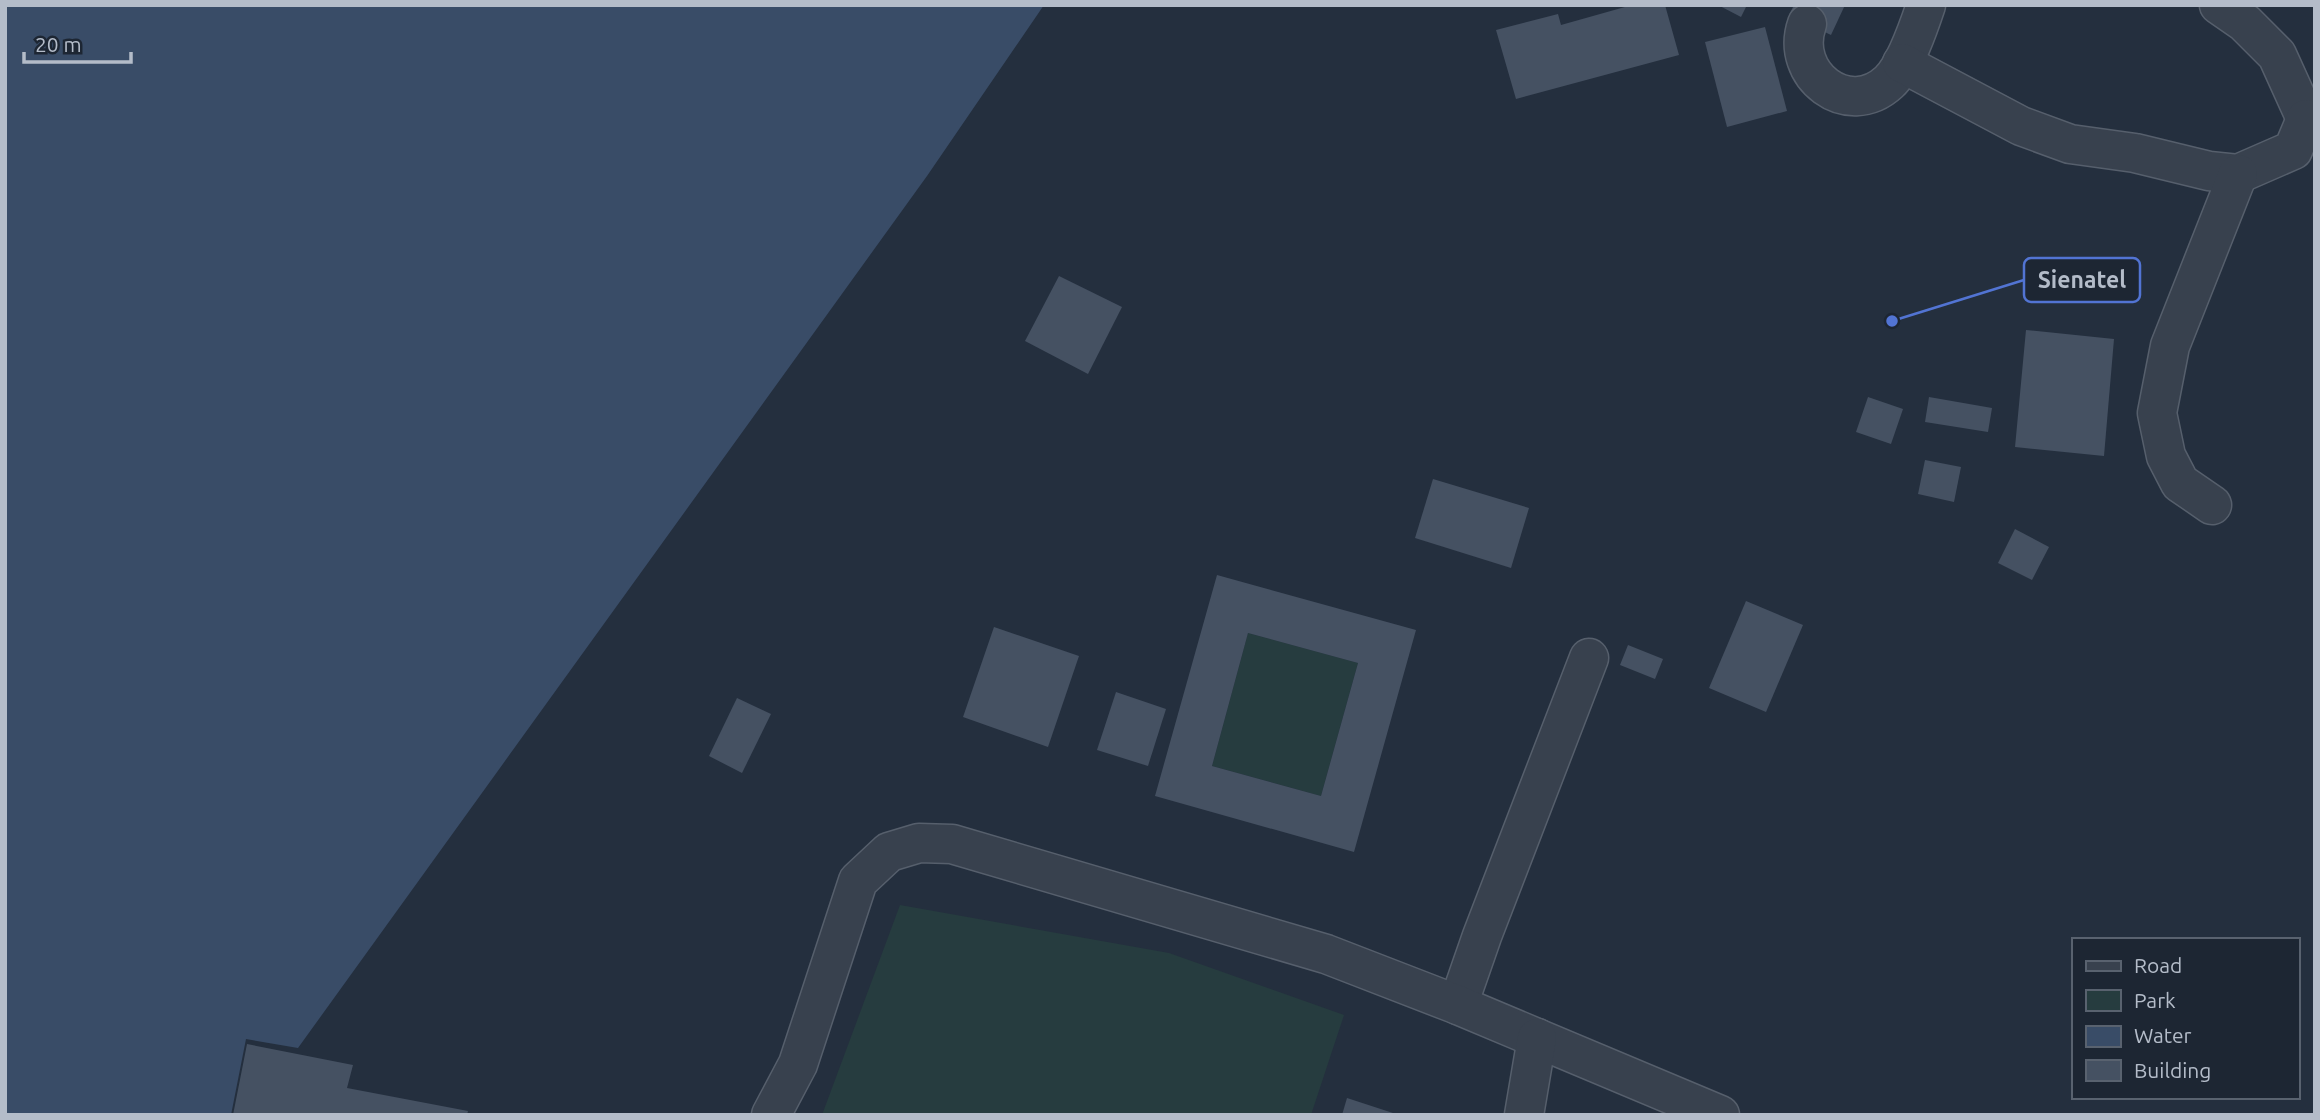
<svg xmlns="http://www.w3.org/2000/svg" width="2320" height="1120" viewBox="0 0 2320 1120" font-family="Ubuntu,sans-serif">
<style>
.green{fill:#263c3f}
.water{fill:#394c67}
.building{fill:#455162;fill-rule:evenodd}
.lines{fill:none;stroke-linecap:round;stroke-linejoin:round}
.minor-casing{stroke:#565f6c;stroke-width:41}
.minor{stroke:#38414e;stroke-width:38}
.leader{fill:none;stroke:#5274d3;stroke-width:2.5}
.callout-dot{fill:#5274d3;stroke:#1d2633;stroke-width:2.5}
.callout{fill:#1d2633;stroke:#5274d3;stroke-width:2.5}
.callout-label{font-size:23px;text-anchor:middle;font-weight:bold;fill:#b4bcc9}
</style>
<rect width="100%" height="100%" fill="#242f3e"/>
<g class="green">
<path d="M 1248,633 L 1358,663 L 1321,796 L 1212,766 Z"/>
<path d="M 900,905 L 1169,953 L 1344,1015 L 1311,1115 L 822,1115 Z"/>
</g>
<path class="water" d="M 5,5 L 1044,5 L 927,176 L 298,1048 L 246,1039 L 231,1115 L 5,1115 Z"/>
<g class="building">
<path d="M 1632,5 L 1665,5 L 1679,55 L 1516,99 L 1496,30 L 1558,14 L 1561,25 Z"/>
<path d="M 1718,5 L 1747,5 L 1741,17 Z"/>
<path d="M 1794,5 L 1845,5 L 1831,35 L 1789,15 Z"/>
<path d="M 1765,27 L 1787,111 L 1727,127 L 1705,42 Z"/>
<path d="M 1059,276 L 1122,307 L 1088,374 L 1025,341 Z"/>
<path d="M 2026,330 L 2114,339 L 2104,456 L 2015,447 Z"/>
<path d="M 1868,397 L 1903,409 L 1891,444 L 1856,432 Z"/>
<path d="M 1929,397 L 1992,408 L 1988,432 L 1925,422 Z"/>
<path d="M 1925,460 L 1961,467 L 1954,502 L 1918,494 Z"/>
<path d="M 1433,479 L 1529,508 L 1511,568 L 1415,538 Z"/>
<path d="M 2015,529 L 2049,547 L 2032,580 L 1998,563 Z"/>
<path d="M 1217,575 L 1416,630 L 1354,852 L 1155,796 ZM 1248,633 L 1358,663 L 1321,796 L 1212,766 Z"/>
<path d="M 1746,601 L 1803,625 L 1766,712 L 1709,688 Z"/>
<path d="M 994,627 L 1079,656 L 1048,747 L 963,717 Z"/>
<path d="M 1628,645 L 1663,659 L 1655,679 L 1620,665 Z"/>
<path d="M 1116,692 L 1166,709 L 1148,766 L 1097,750 Z"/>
<path d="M 737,698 L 771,714 L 742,773 L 709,756 Z"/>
<path d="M 247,1044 L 353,1065 L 347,1088 L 468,1111 L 467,1115 L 233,1115 Z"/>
<path d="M 1347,1098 L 1396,1114 L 1396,1115 L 1342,1115 Z"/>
</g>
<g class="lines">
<g class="minor-casing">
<g id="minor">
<path d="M 2219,5 L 2245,23 L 2277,55 L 2306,119 L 2315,123"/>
<path d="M 1807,24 C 1789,75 1848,120 1889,82 C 1905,67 1919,26 1926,5"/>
<path d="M 1902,63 L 2021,126 L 2070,144 L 2135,153 L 2209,171 L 2238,174 L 2293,150 L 2306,119"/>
<path d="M 2212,505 L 2180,483 L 2166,456 L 2157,413 L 2170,346 L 2238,174"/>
<path d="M 1458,1005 L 1482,936 L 1589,658"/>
<path d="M 771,1115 L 798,1064 L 858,881 L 889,852 L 919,843 L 952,844 L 1326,954 L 1458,1005 L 1720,1115"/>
<path d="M 1524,1115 L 1537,1038"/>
</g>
</g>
<use href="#minor" class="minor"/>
</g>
<path class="leader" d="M1892 321L2024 280"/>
<circle class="callout-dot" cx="1892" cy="321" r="7"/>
<rect class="callout" x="2024" y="258" width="116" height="44" rx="7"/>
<g class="callout-label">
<text x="2082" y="288">Sienatel</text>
</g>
<rect width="2320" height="1120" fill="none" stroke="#b4bcc9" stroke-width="14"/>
<rect x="2072" y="938" width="228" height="161" fill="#1d2633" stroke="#59626f" stroke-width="2"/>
<rect x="2086" y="961" width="35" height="10" fill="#38414e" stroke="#59626f" stroke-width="2"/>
<text x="2134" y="973" font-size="21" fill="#b4bcc9">Road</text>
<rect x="2086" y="990" width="35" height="21" fill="#263c3f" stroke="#59626f" stroke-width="2"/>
<text x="2134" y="1008" font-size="21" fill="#b4bcc9">Park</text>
<rect x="2086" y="1026" width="35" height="21" fill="#394c67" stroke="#59626f" stroke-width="2"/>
<text x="2134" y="1043" font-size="21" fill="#b4bcc9">Water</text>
<rect x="2086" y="1060" width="35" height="21" fill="#455162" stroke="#59626f" stroke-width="2"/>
<text x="2134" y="1078" font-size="21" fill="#b4bcc9">Building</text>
<path d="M24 52v10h107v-10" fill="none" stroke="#b4bcc9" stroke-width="3.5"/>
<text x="35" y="52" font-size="21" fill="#b4bcc9" stroke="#1d2633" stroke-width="5" paint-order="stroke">20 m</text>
</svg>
